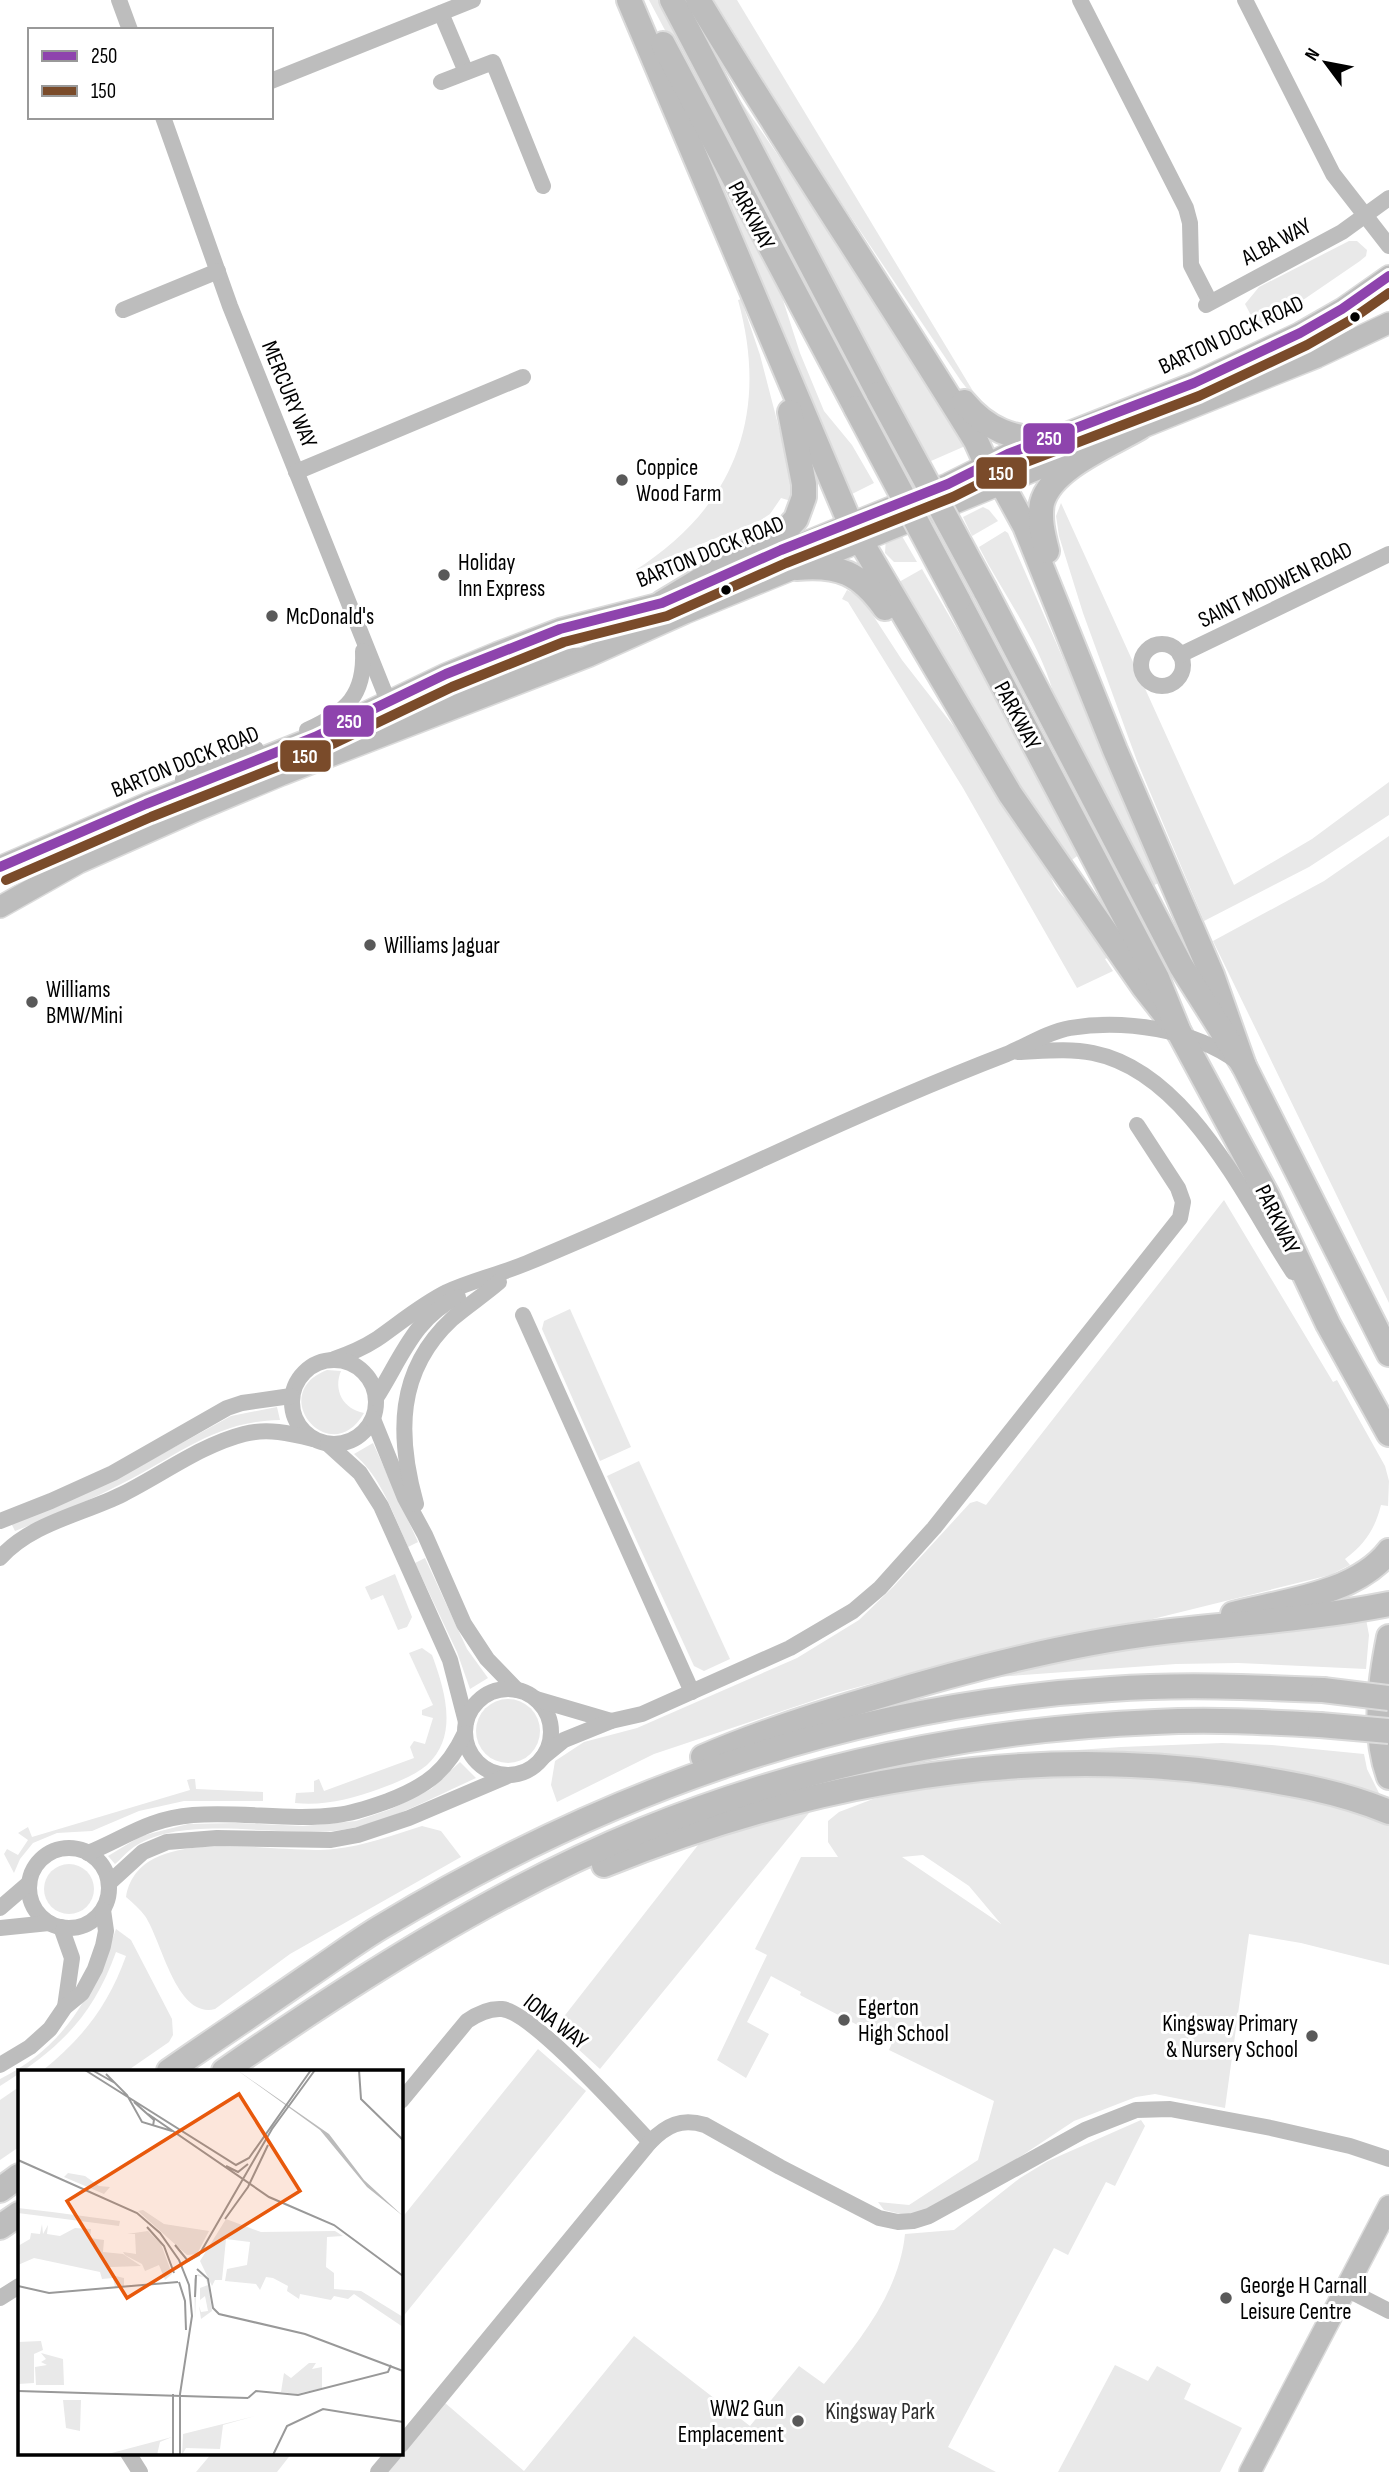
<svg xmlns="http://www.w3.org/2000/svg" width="1389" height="2472" viewBox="0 0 1389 2472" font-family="'Sofia Sans Condensed',sans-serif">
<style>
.green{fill:#e9e9e9;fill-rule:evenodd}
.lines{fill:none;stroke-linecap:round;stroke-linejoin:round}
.major-casing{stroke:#dbdbdb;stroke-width:24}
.highway-casing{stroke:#dbdbdb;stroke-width:28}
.minor{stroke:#bdbdbd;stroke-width:16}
.major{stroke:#bdbdbd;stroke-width:21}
.highway{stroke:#bdbdbd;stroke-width:24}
.highway-bridge-casing{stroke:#dbdbdb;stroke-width:28;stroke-linecap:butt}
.highway-bridge{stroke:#bdbdbd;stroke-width:24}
.bus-1-casing{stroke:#fff;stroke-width:16}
.bus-2-casing{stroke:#fff;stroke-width:16}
.bus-1{stroke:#8e44ad;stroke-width:10}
.bus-2{stroke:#7a4b2a;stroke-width:10}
.bus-dot{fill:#000;stroke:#fff;stroke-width:2.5}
.poi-dot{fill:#595959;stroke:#fff;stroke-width:2.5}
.labels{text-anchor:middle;stroke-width:6;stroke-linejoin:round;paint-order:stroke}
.street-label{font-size:23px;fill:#000;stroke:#fff}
.poi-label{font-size:23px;fill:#000;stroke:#fff;text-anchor:start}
.park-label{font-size:23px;fill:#2e2e2e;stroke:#fff}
.inset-road{fill:none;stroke:#999;stroke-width:2}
.view{fill:#e8590c;fill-opacity:0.15;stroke:#e8590c;stroke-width:3.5}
.inset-edge{fill:none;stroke:#000;stroke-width:3.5}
.line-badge{stroke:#fff;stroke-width:2.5}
.badge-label{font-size:19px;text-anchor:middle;font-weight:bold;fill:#fff}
</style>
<rect width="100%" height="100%" fill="#fff"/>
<g class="green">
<path d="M 649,0 L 659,0 L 725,129 L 909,473 L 901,477 Z"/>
<path d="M 714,0 L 737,0 L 979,401 L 979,404 L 961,381 L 818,168 Z"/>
<path d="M 737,99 L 740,100 L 837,241 L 964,443 L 963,447 L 931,461 L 902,412 Z"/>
<path d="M 699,143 L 782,297 L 800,353 L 824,411 L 852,445 L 874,483 L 846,497 Z"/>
<path d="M 1349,241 L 1357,241 L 1367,250 L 1366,256 L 1360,261 L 1303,300 L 1256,325 L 1245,304 L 1259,287 Z"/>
<path d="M 741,299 L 760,355 L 787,459 L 793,491 L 791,501 L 781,498 L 770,514 L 761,520 L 634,571 C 735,507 770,415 738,300 Z"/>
<path d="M 1061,503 L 1234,885 L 1312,839 L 1389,782 L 1389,815 L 1309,867 L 1204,921 L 1137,761 L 1083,613 L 1059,536 L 1056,516 Z"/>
<path d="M 983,507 L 989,510 L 998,521 L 972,536 L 963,517 Z"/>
<path d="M 936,524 L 1027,690 L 1019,695 L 928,528 Z"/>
<path d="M 899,531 L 917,562 L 894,562 L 885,553 L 886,536 Z"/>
<path d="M 1005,531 L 1008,533 L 1161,882 L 1152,886 L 1053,692 C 1039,641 1003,594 979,547 Z"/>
<path d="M 922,569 L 1001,705 L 1080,854 L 1069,862 L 895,588 L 899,582 Z"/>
<path d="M 847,590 L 861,597 L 902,660 L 976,755 L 1050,873 C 1053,891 1070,901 1080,914 C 1090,928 1099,942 1109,957 L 1105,959 L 1113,971 L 1077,988 L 963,788 L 848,602 L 842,599 Z"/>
<path d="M 1389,836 L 1389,1303 L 1213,941 L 1324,881 Z"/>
<path d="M 1224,1200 L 1333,1382 L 1337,1380 L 1385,1466 L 1389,1481 L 1388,1506 L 1381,1505 C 1375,1529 1365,1544 1345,1559 L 1350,1565 L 1330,1575 L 1092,1634 L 970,1657 L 836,1693 L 654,1754 L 557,1802 L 551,1785 L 555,1761 L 584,1742 L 637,1728 L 797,1658 L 859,1620 L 894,1586 L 970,1503 L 977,1501 L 986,1505 Z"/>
<path d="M 570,1309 L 631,1447 L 600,1461 L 542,1329 L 544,1321 Z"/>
<path d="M 327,1370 L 341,1371 C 333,1390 343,1409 364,1413 C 331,1471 265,1394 327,1370 Z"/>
<path d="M 277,1407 L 280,1420 C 215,1421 179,1455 123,1483 C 88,1501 52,1517 15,1531 L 11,1523 L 118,1478 L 231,1416 Z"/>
<path d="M 373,1443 L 418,1542 L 408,1547 C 393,1514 382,1478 354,1454 Z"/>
<path d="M 639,1461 L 730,1659 L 704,1671 L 694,1666 L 607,1476 Z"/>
<path d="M 425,1558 L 467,1649 L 488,1678 L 470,1689 L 457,1652 L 415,1563 Z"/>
<path d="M 395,1574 L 412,1617 L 407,1627 L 398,1630 L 383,1595 L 371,1600 L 365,1587 Z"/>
<path d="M 1366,1619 L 1369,1635 L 1366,1669 L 1238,1663 L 1176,1664 L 983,1678 L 1115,1651 Z"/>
<path d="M 422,1648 L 432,1655 C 445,1690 459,1736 427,1765 C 414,1776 395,1783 379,1789 C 352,1799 324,1806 295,1803 L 296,1793 L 314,1792 L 314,1781 L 319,1779 L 324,1791 L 414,1758 L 410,1747 L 414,1741 L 425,1744 L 433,1718 L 422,1715 L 422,1710 L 433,1705 L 409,1653 Z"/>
<circle cx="508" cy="1731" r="32"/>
<path d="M 1222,1743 L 1272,1745 L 1364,1754 L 1367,1769 L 1380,1795 L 1338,1783 L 1137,1755 L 1033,1753 L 1121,1747 Z"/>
<path d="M 460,1762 L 476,1778 C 433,1797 389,1823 341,1830 C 281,1839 180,1811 130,1850 C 125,1854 120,1860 115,1864 L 108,1856 L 141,1836 L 188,1824 L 237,1823 L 303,1826 L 356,1821 L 391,1809 L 431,1789 Z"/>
<path d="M 1040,1773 C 1129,1776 1215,1780 1302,1797 C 1332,1803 1364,1808 1389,1825 L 1389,1965 L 1301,1943 L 1249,1934 L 1225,2108 L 1155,2094 L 1136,2097 L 1074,2121 L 1000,2170 L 930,2212 L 909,2216 L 884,2210 L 878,2202 L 909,2205 L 978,2160 L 994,2101 L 889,2050 L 892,2043 L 800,1995 L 801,1992 L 771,1976 L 747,2022 L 769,2034 L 746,2078 L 717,2060 L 767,1955 L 755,1949 L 801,1857 L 838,1857 L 828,1842 L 828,1821 L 839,1812 L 873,1799 L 955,1780 ZM 923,1855 L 969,1886 L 1001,1924 L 902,1857 Z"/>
<path d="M 191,1779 L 195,1779 L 196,1789 L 263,1792 L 263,1801 L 184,1801 L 139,1811 L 92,1831 L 57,1833 L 33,1843 L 20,1859 L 14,1873 L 4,1854 L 7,1849 L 18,1855 L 28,1840 L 18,1833 L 28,1827 L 32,1837 L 190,1790 L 187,1780 Z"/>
<path d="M 813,1808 L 600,2069 L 555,2028 L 702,1840 Z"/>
<path d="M 422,1826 L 441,1831 L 461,1857 L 290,1954 L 215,2009 C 176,2019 162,1941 145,1916 C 140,1909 133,1903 126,1897 C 139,1819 278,1856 334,1849 C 364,1846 393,1835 422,1826 Z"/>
<circle cx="69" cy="1889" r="25"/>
<path d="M 116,1929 L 131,1940 L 172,2019 L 173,2035 L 169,2042 L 127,2071 L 42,2071 C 83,2038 108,2006 126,1956 L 116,1952 C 92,2019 57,2050 0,2086 L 0,2079 C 66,2046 92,1995 116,1929 Z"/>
<path d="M 538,2049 L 586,2091 L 401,2319 L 401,2219 Z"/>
<path d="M 19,2087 L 19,2147 L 0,2160 L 0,2100 Z"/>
<path d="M 1141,2120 L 1145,2126 L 1115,2186 L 1106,2182 L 1068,2255 L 1054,2248 L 948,2447 L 996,2472 L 388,2472 L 444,2402 L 524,2471 L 634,2336 L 750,2426 L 799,2366 L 824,2384 C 860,2340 899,2293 905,2234 L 954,2230 L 1020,2178 L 1048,2161 Z"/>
<path d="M 1115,2365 L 1148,2381 L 1157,2366 L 1191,2384 L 1184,2399 L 1242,2428 L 1220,2472 L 1058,2472 Z"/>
<path d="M 212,2453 L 292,2453 L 277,2472 L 196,2472 Z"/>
</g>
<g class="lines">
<g class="major-casing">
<g id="major">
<path d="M 1123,435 L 1317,357 L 1389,323"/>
<path d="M 728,574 L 948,484 L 1008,454 L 1049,440 L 1194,383 L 1300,333 L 1342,309 L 1389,276"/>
<path d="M 0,867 L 146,804 L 315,737 L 446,674 L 497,653 L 560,629 L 662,603 L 676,597"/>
<path d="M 0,907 L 78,863 L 195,811 L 281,775 L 589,656 L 685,613 L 1087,449"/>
<path d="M 1250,2472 L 1389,2206"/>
</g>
</g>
<g class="highway-casing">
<g id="highway">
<path d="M 629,0 L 850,523 L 1010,794 L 1143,986 L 1179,1032"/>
<path d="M 672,0 L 879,394"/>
<path d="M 698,0 C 788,149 885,293 976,441 L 986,463 L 1002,484 L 1025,526 L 1115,750 L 1212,975 L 1244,1066"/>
<path d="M 663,44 L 856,408"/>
<path d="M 964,402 C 987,430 1013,439 1049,440"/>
<path d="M 1047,551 C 1043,535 1039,519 1042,503 C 1051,468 1110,445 1139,428"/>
<path d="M 796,568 C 839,564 860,573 885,608"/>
<path d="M 985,590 L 1181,966 L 1244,1066 L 1389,1354"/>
<path d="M 958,600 L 1157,978 L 1179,1032 L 1267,1195 L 1328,1324 L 1389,1434"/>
<path d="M 662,603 L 760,544 L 783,533 L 796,519 L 804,497 L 804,484 L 790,412"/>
<path d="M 1233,1614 C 1283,1601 1356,1594 1389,1551"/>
<path d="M 1389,1637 C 1380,1682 1373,1733 1389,1777"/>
<path d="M 703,1757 C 758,1733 815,1715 873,1698 C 968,1669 1065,1644 1163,1632 C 1238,1623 1314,1619 1389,1604"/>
<path d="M 604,1865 C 804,1784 1015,1744 1230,1774 C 1284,1782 1339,1791 1389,1812"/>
<path d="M 169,2071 C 215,2039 262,2008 308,1976 C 332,1960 356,1942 381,1927 C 607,1791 846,1705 1111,1689 C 1181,1684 1252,1687 1323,1690"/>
<path d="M 224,2071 C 354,1981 496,1890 643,1830 C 806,1764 980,1729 1155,1722 C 1210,1719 1265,1722 1320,1725"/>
<path d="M 0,2190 L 19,2176"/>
<path d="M 0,2227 L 19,2214"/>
</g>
</g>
<g class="minor">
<path d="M 119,0 L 130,30"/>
<path d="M 1080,0 L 1186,208 L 1190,223 L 1191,265 L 1210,302"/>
<path d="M 1245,0 L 1333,174 L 1389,246"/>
<path d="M 441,13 L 466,72"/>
<path d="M 271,81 L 473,0"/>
<path d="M 441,82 L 493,62 L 543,186"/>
<path d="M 163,117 L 230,306 L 386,696 L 397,730"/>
<path d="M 1206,305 L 1342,232 L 1389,198"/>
<path d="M 123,310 L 218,271"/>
<path d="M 296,472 L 523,377"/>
<circle cx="1162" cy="665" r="21"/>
<path d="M 1180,655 L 1389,554"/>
<path d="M 389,701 L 416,707 L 435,703 L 560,655 L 583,656"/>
<path d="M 307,730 C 346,712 365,696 363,651"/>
<path d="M 183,779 L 256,749"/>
<path d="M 1018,1052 C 1043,1051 1069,1048 1093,1053 C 1188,1072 1244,1198 1293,1272"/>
<path d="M 523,1315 L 692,1692"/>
<path d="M 334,1359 C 349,1354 363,1348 377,1339 C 400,1323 421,1305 447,1292 C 473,1280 501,1274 527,1263 C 611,1228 695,1190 778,1152 C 854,1117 929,1084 1007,1054 C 1028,1045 1048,1032 1070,1028 C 1124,1019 1193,1029 1238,1062"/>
<circle cx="334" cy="1402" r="42"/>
<path d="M 376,1398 C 400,1361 414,1317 458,1297"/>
<path d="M 373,1419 L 405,1498 L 425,1535 L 464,1624 L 487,1659 L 517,1690"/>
<path d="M 328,1444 L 360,1473 L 381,1506 L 450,1660 L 466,1722"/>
<path d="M 416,1504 C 397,1436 396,1371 452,1319 C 467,1306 484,1295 499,1282"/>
<path d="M 0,1521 L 51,1501 L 113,1473 L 227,1408 L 242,1403 L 291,1396"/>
<path d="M 0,1558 C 31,1523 83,1514 123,1494 C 163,1474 201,1445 244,1434 C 267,1428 290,1433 313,1439"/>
<circle cx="508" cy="1732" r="43"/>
<path d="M 536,1699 L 611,1721"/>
<path d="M 543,1757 L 564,1740 L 611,1721 L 642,1714 L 790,1648 L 853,1611 L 880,1588 L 934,1528 L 1180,1218 L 1183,1202 L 1178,1188 L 1137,1125"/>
<circle cx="69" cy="1888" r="40"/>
<path d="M 88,1853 C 127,1837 147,1819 193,1815 C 241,1811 289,1821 337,1815 C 355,1813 371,1807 388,1801 C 427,1786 447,1771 465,1733"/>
<path d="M 109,1883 L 143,1852 L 167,1842 L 217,1838 L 331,1840 L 358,1835 L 409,1818 L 510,1775"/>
<path d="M 0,1908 L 29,1883"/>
<path d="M 61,1927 L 72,1958 L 65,2007"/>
<path d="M 0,1928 L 49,1923"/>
<path d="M 0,2065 L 30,2047 L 50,2029 L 65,2007 L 82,1993 L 95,1969 L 103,1946 L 106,1931 L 103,1910"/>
<path d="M 401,2101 L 467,2021 C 477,2014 489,2008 502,2009 C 532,2012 626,2116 650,2142"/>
<path d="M 1346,2289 L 1389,2311"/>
<path d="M 0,2298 L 19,2286"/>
<path d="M 401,2445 L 650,2142 C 667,2125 681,2118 705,2125 L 780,2167 L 879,2218 L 898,2222 L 913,2221 L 929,2216 L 1085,2130 L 1136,2110 L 1170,2109 L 1271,2128 L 1350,2146 L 1389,2159"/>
<path d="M 128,2453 L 140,2472"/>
<path d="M 378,2472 L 394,2453"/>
</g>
<use href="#major" class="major"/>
<use href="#highway" class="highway"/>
<g class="highway-bridge-casing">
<g id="highway-bridge">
<path d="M 879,394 L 985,590"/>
<path d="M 856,408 L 958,600"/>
<path d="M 1323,1690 L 1389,1698"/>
<path d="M 1320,1725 L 1389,1731"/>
</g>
</g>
<use href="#highway-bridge" class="highway-bridge"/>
<g class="bus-1-casing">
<path id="bus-1" d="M 0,867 L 146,804 L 315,737 L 446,674 L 560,629 L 662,603 L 781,550 L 948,484 L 1008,454 L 1194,383 L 1300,333 L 1342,309 L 1389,276"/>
</g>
<g class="bus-2-casing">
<path id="bus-2" d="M 6,880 L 151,817 L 320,750 L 452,687 L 564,642 L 667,616 L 786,563 L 953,497 L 1013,467 L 1199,396 L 1307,345 L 1349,321 L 1389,293"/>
</g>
<use href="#bus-1" class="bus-1"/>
<use href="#bus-2" class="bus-2"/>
</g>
<g class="bus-dot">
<circle cx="1355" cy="317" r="6"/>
<circle cx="726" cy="590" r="6"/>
</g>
<g class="poi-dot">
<circle cx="622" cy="480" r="7"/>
<circle cx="444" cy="575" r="7"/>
<circle cx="272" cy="616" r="7"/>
<circle cx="370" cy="945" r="7"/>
<circle cx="32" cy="1002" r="7"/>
<circle cx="844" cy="2020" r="7"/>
<circle cx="1312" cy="2036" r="7"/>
<circle cx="1226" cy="2298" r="7"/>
<circle cx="798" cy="2421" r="7"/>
</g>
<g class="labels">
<g class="street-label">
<text transform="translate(752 215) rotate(62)" y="8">PARKWAY</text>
<text transform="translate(1276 241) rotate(-28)" y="8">ALBA WAY</text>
<text transform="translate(1231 334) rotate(-25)" y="8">BARTON DOCK ROAD</text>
<text transform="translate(290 394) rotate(68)" y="8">MERCURY WAY</text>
<text transform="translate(710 551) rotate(-22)" y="8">BARTON DOCK ROAD</text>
<text transform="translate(1275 584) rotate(-26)" y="8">SAINT MODWEN ROAD</text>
<text transform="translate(1018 715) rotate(62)" y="8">PARKWAY</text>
<text transform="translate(185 761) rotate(-22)" y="8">BARTON DOCK ROAD</text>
<text transform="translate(1278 1219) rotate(64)" y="8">PARKWAY</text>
<text transform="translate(556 2021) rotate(38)" y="8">IONA WAY</text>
</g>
<g class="poi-label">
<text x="636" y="475">Coppice<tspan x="636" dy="26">Wood Farm</tspan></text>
<text x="458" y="570">Holiday<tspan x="458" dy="26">Inn Express</tspan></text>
<text x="286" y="624">McDonald's</text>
<text x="384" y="953">Williams Jaguar</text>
<text x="46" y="997">Williams<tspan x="46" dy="26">BMW/Mini</tspan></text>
<text x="858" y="2015">Egerton<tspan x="858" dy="26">High School</tspan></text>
<text x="1298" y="2031" text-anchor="end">Kingsway Primary<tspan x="1298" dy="26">&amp; Nursery School</tspan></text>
<text x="1240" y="2293">George H Carnall<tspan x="1240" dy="26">Leisure Centre</tspan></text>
<text x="784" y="2416" text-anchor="end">WW2 Gun<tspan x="784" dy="26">Emplacement</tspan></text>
</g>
<g class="park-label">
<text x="880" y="2419">Kingsway Park</text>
</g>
</g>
<g transform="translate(18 2070)">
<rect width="385" height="385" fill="#fff"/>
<path d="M 50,103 L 67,106 L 81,116 L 92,117 L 86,124 L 46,107 ZM 0,138 L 34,142 L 102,151 L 101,156 L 0,143 ZM 125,140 L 146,154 L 191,161 L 179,184 L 169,185 L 120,141 ZM 208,149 L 243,162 L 317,161 L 325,166 L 309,167 L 308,197 L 316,203 L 316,219 L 343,221 L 385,247 L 385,257 L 336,224 L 330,229 L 316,226 L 313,230 L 282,224 L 281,229 L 269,221 L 270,216 L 255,208 L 248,207 L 242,220 L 238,214 L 207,211 L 209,199 L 229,195 L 232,172 L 208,169 L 204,210 L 197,210 L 194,216 L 182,191 ZM 24,154 L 25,164 L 30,155 L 29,164 L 42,166 L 57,158 L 73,159 L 72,168 L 86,170 L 85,182 L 105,184 L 123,196 L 92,197 L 93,205 L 106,208 L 106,216 L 97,217 L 95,208 L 84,209 L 82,202 L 16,188 L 0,195 L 0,176 L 12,169 L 13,163 L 22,164 ZM 130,161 L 143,174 L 154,204 L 147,210 L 141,195 L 127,201 L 124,194 L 107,185 L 105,182 L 118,184 L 117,164 L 109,164 ZM 180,204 L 188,208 L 190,214 L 194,241 L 183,249 L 181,236 L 183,242 L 190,241 L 187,226 L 182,230 L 182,218 L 190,215 L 187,207 L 179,206 L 177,248 L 176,209 ZM 23,271 L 25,280 L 16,284 L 16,313 L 0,314 L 0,272 ZM 23,283 L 45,289 L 46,315 L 18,315 L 17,297 L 29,295 L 23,292 L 28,289 ZM 291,293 L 298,293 L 294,299 L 304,297 L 304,318 L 279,324 L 263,322 L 266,303 L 273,308 ZM 45,330 L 63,330 L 62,361 L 48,358 ZM 237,346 L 205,355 L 202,379 L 168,378 L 164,385 L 165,364 ZM 154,367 L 142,372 L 139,385 L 86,385 Z" fill="#e9e9e9"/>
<path d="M 219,0 L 311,64 L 346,110 L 385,146 L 349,117 L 302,60 Z" fill="#bbb"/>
<path class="inset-road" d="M 67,0 L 218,95 L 231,88 L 293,0M 74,0 L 97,13M 341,0 L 343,29 L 385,70M 88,4 L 109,25 L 124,52 L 154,61M 116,32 L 136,50 L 135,56M 130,44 L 251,127 L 316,155 L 385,206M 0,90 L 119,143 L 142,163 L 161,190 L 171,215 L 174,246 L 162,324 L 162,385M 208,96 L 220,102 L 230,94M 207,149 L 230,117 L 250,75M 129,157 L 146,176 L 156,203M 157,175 L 170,191 L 181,185 L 254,59 L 297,0M 179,199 L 190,209 L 195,238 L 201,244 L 287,264 L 385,301M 161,212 L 167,231 L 168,260M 0,216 L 31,223 L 160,212M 177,227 L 178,205M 0,321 L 230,328M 230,328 L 238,321 L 280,325 L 370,302 L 373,295M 155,385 L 155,324M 255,385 L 269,356 L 305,339 L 385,352"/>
<path class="view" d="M 221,24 L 282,121 L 109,228 L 49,131 Z"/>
<rect width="385" height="385" class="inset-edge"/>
</g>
<g class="line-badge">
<rect x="1022" y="422" width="54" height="33" rx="7" fill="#8e44ad"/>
<rect x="975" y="456" width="53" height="34" rx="7" fill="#7a4b2a"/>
<rect x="322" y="704" width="53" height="34" rx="7" fill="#8e44ad"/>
<rect x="279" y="739" width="53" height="34" rx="7" fill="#7a4b2a"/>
</g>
<g class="badge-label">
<text x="1049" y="445">250</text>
<text x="1001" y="480">150</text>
<text x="349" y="728">250</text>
<text x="305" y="763">150</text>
</g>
<rect x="28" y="28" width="245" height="91" fill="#ffffff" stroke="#999999" stroke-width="2"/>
<rect x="42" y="51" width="35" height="10" fill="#8e44ad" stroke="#999999" stroke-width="2"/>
<text x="91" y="63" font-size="21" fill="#000000">250</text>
<rect x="42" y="86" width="35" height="10" fill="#7a4b2a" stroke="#999999" stroke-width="2"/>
<text x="91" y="98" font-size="21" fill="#000000">150</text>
<g transform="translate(1326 63) rotate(302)" stroke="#ffffff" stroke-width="5" paint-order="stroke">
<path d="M0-5L12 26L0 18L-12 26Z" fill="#000000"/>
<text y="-10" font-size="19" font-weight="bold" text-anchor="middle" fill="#000000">N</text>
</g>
</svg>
